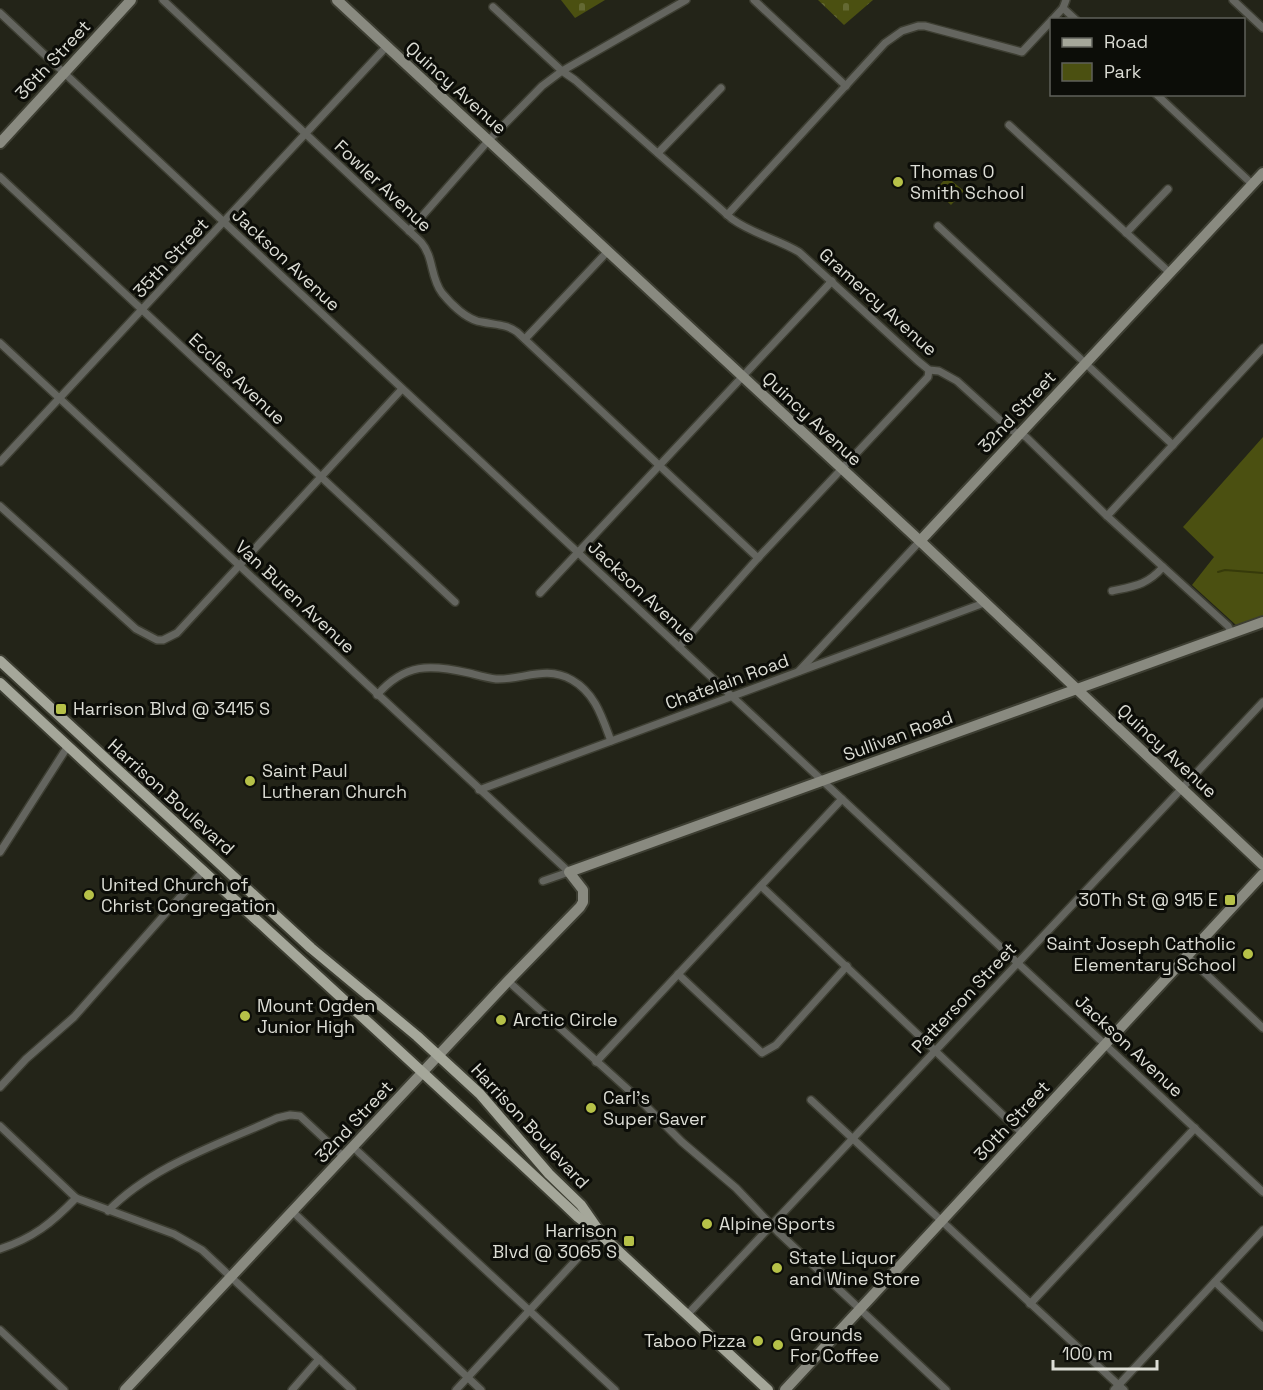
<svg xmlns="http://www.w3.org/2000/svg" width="1263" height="1390" viewBox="0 0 1263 1390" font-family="'Space Grotesk',sans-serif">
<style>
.green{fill:#4b5011}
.cemetery{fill:url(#cemetery-stones)}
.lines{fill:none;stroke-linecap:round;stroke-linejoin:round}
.stream{stroke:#363a0a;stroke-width:2}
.street-casing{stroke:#3d3e32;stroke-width:10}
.secondary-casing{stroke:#3d3e32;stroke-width:14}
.primary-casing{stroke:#3d3e32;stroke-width:14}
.street{stroke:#64655f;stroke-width:7}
.secondary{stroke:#898a80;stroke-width:10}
.primary{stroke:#a5a79a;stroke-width:10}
.poi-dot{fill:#b6c148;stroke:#0c0d08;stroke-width:2}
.labels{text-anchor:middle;stroke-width:6;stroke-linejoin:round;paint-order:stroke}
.street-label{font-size:18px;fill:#dcddd5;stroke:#0c0d08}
.poi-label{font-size:18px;fill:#dcddd5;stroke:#0c0d08;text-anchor:start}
</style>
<defs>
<pattern id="cemetery-stones" width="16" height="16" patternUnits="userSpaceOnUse" patternTransform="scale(1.5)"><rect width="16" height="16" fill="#4b5011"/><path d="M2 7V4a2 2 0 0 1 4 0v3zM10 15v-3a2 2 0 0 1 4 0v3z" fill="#646933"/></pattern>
</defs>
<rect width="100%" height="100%" fill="#232418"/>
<g class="green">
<path d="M 947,177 L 964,191 L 951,205 L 935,190 Z"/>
<path d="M 1263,437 L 1263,616 L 1236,625 L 1192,585 L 1214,557 L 1183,527 Z"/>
</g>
<g class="cemetery">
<path d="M 561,0 L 605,0 L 575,18 Z"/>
<path d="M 818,0 L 873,0 L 844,25 Z"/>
</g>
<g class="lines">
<path class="stream" d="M 1218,572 L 1225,570 L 1263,573"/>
<g class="street-casing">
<g id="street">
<path d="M 163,0 L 421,242 C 434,257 430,277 442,293 C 451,304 467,320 482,322 C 496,325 506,324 517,332 L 758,558"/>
<path d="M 754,0 L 846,86"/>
<path d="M 1233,0 L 1263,28"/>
<path d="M 493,7 L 562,71 L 575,80 L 732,219 C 753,234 777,239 799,252 L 918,361 L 929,370 L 939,371 L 957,381 L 1011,430 L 1026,437 L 1107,516 L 1228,626 L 1231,632"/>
<path d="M 1063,8 L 1076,20"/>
<path d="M 0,13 L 1263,1192"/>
<path d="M 1052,20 L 1063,8 L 1066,0"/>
<path d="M 1156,94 L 1252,184"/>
<path d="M 1009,125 L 1170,273"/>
<path d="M 658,153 L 721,88"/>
<path d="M 0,177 L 455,602"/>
<path d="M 727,215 L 885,43 L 902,31 L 918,26 L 925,26 L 1022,52 L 1052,20"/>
<path d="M 938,226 L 1173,445"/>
<path d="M 409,231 L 489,140 L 542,86 L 562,71 L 686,0"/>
<path d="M 1126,233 L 1168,189"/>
<path d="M 525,339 L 608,251"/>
<path d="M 0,343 L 569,872 L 543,881"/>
<path d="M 0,462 L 387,46"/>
<path d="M 0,506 L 136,629 L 157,640 L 163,640 L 177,633 L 402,389"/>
<path d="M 1107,516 L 1263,348"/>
<path d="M 1112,591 C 1135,586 1147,585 1163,567"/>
<path d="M 540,593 L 832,281"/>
<path d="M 679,647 L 758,558 L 928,377 L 929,370"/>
<path d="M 799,671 L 920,541"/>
<path d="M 377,695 C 405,663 430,664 469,673 C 477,675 487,678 496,679 C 523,680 546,665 572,680 C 595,693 602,717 611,741"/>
<path d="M 479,790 L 984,603"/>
<path d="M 0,852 L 68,746"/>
<path d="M 761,886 L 1023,1134"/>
<path d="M 1187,956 L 1263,1028"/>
<path d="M 678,974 L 762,1053 L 776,1045 L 847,966"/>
<path d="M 508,981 L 643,1103 L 682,1142 L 736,1188 L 779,1233 L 946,1390"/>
<path d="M 596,1062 L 842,799"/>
<path d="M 0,1087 L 26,1059 L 74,1017 L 204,870"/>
<path d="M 811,1100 L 1124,1390"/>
<path d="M 0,1126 L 76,1198 L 174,1234 L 202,1250 L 352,1390"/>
<path d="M 353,1147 L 615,1390"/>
<path d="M 108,1211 C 153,1165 220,1144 277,1118 L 290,1115 L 300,1116 L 344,1157"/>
<path d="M 293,1212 L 481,1390"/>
<path d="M 0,1249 C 33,1238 52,1223 76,1198"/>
<path d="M 1215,1282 L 1263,1327"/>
<path d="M 1030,1304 L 1195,1128"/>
<path d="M 687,1315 L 1263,702"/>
<path d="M 0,1330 L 64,1390"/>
<path d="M 292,1390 L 319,1359"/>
<path d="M 456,1390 L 600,1234"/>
<path d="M 1114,1390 L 1263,1230"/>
</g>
</g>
<g class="secondary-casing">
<g id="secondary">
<path d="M 337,0 L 920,541 L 1263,865"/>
<path d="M 0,143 L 131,0"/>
<path d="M 920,541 L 1263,173"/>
<path d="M 125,1390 L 508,981 L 580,907 L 583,902 L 583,890 L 569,872 L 1263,622"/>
<path d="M 785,1390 L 1263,874"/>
</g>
</g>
<g class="primary-casing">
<g id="primary">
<path d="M 0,661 L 311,948 L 417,1036 L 480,1094 L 549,1174 L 581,1205 L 599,1231"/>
<path d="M 0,683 C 191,862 387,1037 578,1217 L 600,1234 L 768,1390"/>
</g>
</g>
<use href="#street" class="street"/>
<use href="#secondary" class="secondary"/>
<use href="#primary" class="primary"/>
</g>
<g class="poi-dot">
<circle cx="898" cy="182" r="6"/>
<rect x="55" y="703" width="12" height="12" rx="3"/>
<circle cx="250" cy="781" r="6"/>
<circle cx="89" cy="895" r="6"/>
<rect x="1224" y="894" width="12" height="12" rx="3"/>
<circle cx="1248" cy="954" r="6"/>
<circle cx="245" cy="1016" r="6"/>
<circle cx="501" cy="1020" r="6"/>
<circle cx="591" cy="1108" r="6"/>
<circle cx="707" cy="1224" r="6"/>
<rect x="623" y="1235" width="12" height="12" rx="3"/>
<circle cx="777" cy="1268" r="6"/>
<circle cx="758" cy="1341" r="6"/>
<circle cx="778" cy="1345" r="6"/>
</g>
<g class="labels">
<g class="street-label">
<text transform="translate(53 60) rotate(-47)" y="6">36th Street</text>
<text transform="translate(456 88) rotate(42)" y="6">Quincy Avenue</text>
<text transform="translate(383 186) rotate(43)" y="6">Fowler Avenue</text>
<text transform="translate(171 258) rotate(-47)" y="6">35th Street</text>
<text transform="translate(286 260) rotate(43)" y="6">Jackson Avenue</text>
<text transform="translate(878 302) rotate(42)" y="6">Gramercy Avenue</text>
<text transform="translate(237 379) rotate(43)" y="6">Eccles Avenue</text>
<text transform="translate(1017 412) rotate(-47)" y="6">32nd Street</text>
<text transform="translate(812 419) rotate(43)" y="6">Quincy Avenue</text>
<text transform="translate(642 592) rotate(43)" y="6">Jackson Avenue</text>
<text transform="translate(295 597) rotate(43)" y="6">Van Buren Avenue</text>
<text transform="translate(727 682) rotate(-20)" y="6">Chatelain Road</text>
<text transform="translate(898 736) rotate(-20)" y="6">Sullivan Road</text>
<text transform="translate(1167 751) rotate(43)" y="6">Quincy Avenue</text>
<text transform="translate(171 797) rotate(42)" y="6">Harrison Boulevard</text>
<text transform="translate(964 998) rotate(-47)" y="6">Patterson Street</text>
<text transform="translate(1129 1046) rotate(43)" y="6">Jackson Avenue</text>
<text transform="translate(1012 1121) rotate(-47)" y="6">30th Street</text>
<text transform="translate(354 1122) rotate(-47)" y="6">32nd Street</text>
<text transform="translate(530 1126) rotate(47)" y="6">Harrison Boulevard</text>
</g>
<g class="poi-label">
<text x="910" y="178">Thomas O<tspan x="910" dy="21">Smith School</tspan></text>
<text x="73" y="715">Harrison Blvd @ 3415 S</text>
<text x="262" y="777">Saint Paul<tspan x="262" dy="21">Lutheran Church</tspan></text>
<text x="101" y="891">United Church of<tspan x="101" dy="21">Christ Congregation</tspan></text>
<text x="1218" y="906" text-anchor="end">30Th St @ 915 E</text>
<text x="1236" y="950" text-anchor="end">Saint Joseph Catholic<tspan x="1236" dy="21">Elementary School</tspan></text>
<text x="257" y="1012">Mount Ogden<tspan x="257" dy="21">Junior High</tspan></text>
<text x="513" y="1026">Arctic Circle</text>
<text x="603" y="1104">Carl's<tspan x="603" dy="21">Super Saver</tspan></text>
<text x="719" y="1230">Alpine Sports</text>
<text x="617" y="1237" text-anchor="end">Harrison<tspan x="617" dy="21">Blvd @ 3065 S</tspan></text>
<text x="789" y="1264">State Liquor<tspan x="789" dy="21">and Wine Store</tspan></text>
<text x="790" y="1341">Grounds<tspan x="790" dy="21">For Coffee</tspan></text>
<text x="746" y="1347" text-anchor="end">Taboo Pizza</text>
</g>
</g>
<rect x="1050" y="18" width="195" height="78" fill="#0c0d08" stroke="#5f605a" stroke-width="1.5"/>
<rect x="1062" y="38" width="30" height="9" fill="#a5a79a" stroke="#5f605a" stroke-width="1.5"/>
<text x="1104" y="48" font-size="18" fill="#dcddd5">Road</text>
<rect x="1062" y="63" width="30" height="18" fill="#4b5011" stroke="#5f605a" stroke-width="1.5"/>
<text x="1104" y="78" font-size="18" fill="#dcddd5">Park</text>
<path d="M1053 1360v9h104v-9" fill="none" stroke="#dcddd5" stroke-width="3"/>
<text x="1062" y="1360" font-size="18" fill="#dcddd5" stroke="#0c0d08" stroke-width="4.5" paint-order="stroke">100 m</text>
</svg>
